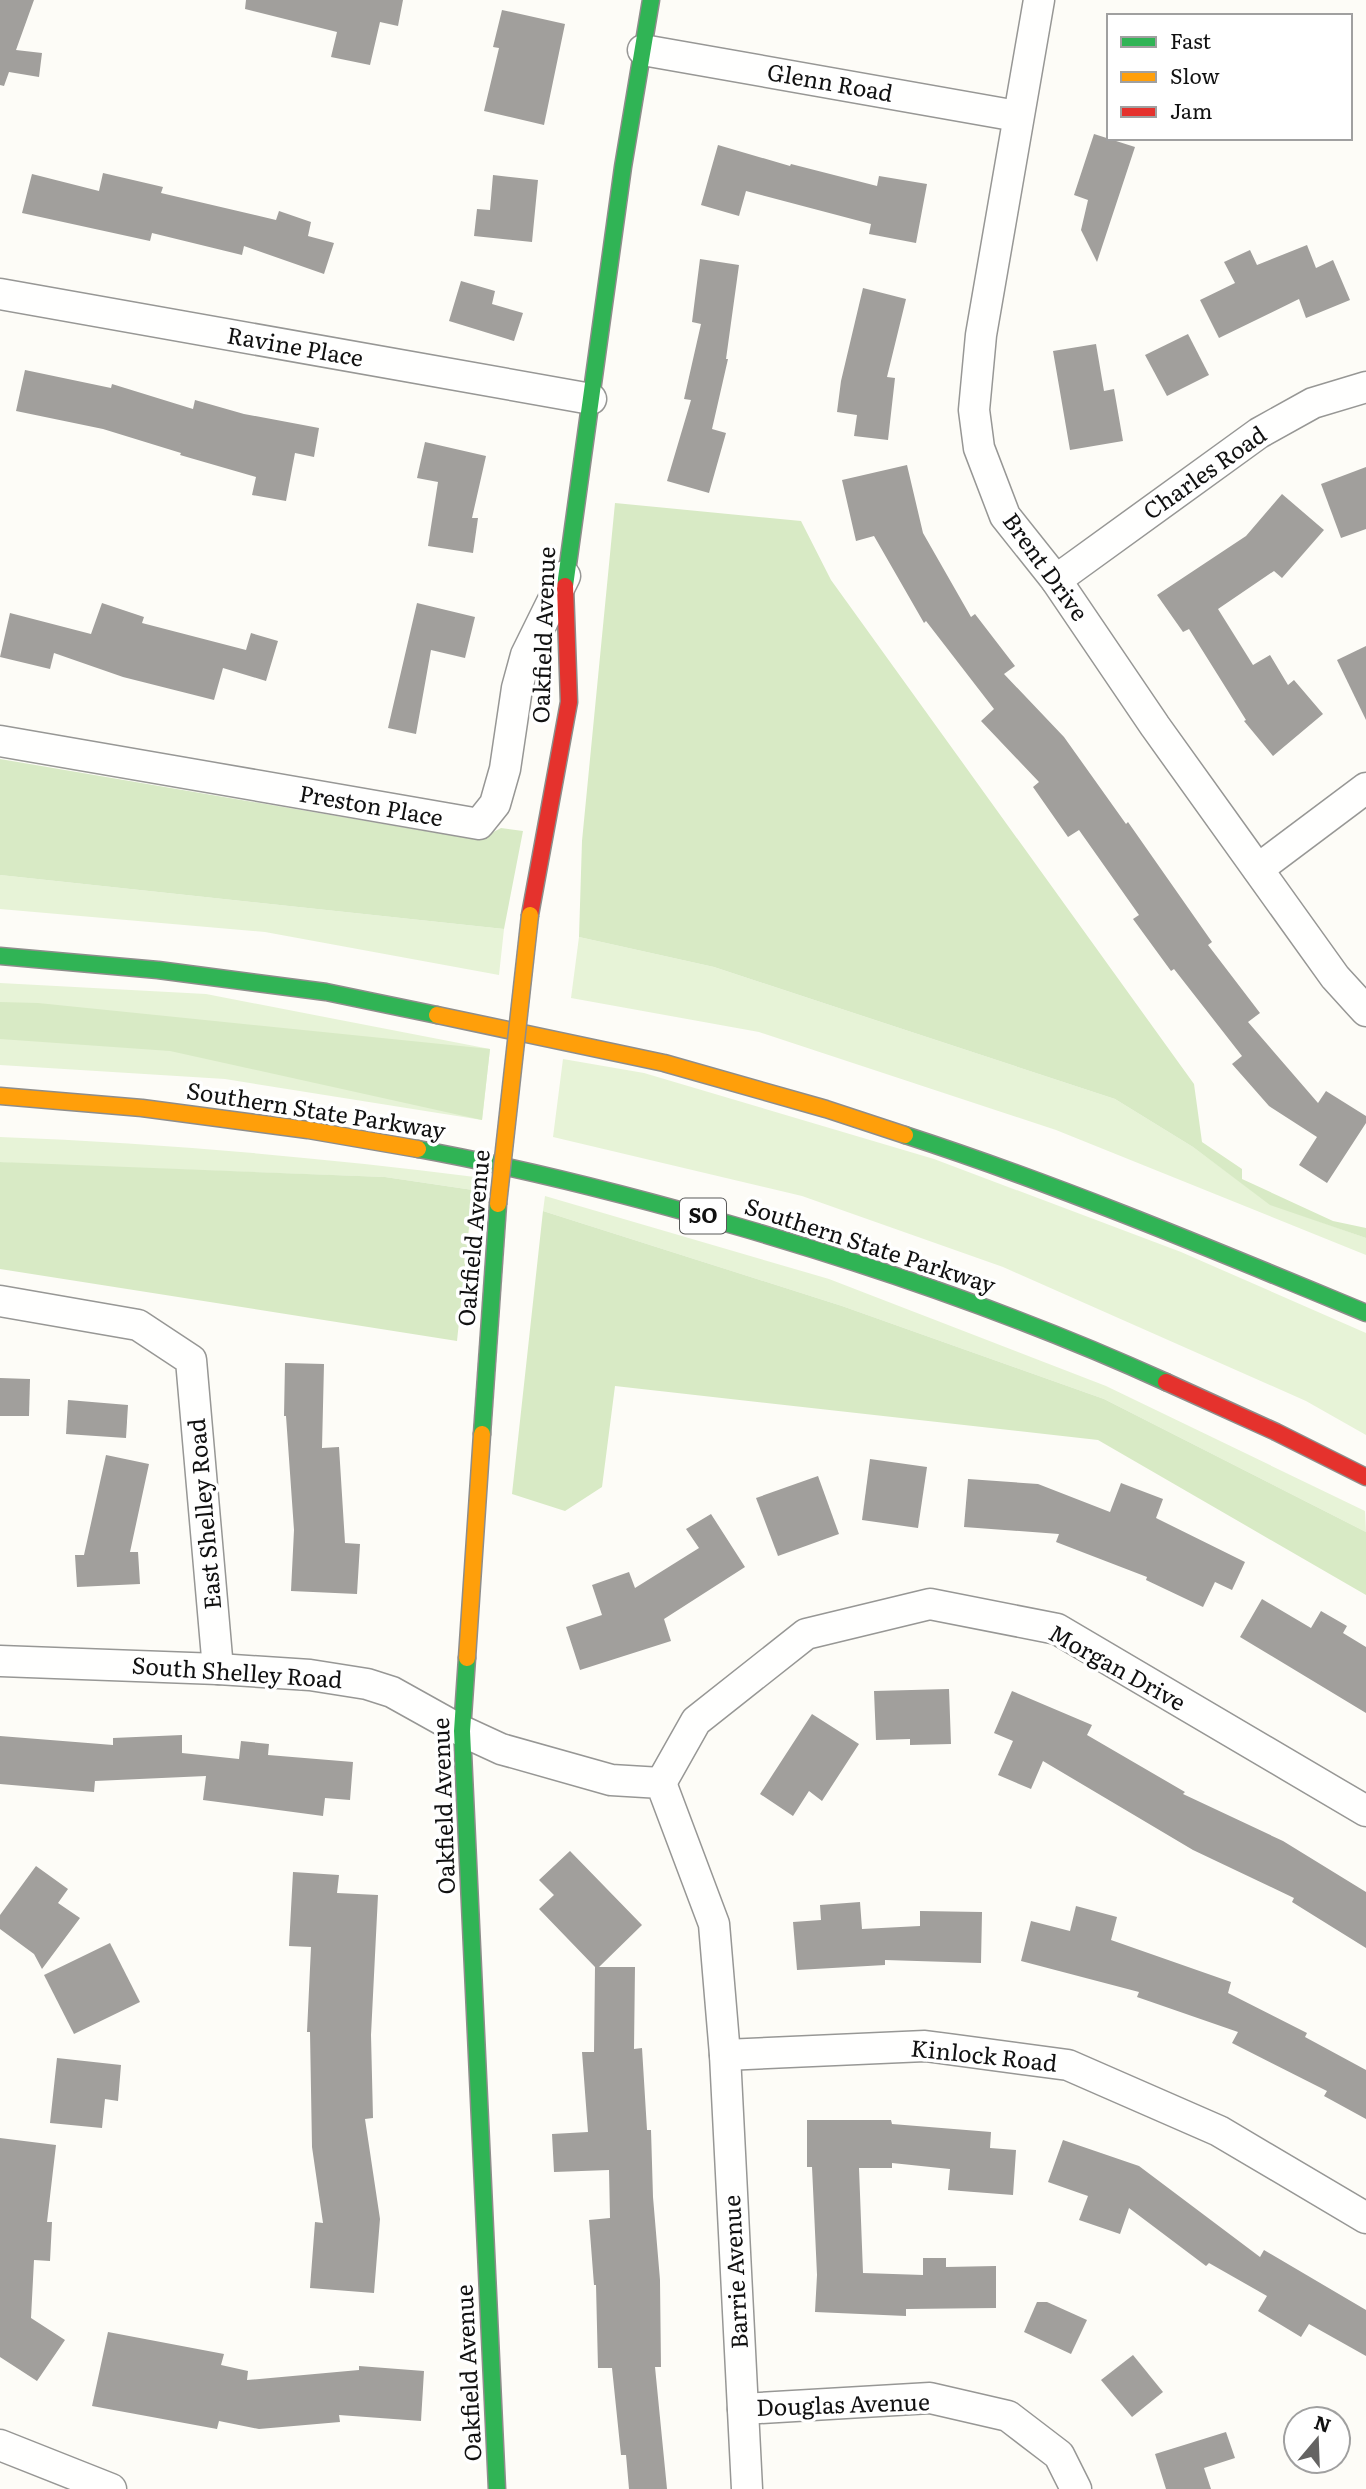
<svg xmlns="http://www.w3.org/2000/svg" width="1366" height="2489" viewBox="0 0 1366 2489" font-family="Literata,serif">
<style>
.green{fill:#e7f3d7}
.forest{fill:#d8eac5}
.building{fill:#a19f9c}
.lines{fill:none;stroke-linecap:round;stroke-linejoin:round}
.street-casing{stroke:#979795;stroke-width:33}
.fast-casing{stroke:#8e8d8b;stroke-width:19}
.slow-casing{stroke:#8e8d8b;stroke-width:19}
.jam-casing{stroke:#8e8d8b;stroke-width:19}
.street{stroke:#fffffe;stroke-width:30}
.fast{stroke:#30b455;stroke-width:16}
.slow{stroke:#ff9f0a;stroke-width:16}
.jam{stroke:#e5322d;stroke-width:16}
.slow-bridge-casing{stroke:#8e8d8b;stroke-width:19;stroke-linecap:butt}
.slow-bridge{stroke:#ff9f0a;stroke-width:16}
.labels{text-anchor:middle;stroke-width:7;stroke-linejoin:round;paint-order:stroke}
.shield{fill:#fff;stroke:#585858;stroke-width:2}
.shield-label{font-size:21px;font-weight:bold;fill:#111}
.street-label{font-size:23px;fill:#111;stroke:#fff}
</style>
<rect width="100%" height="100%" fill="#fdfcf7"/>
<g class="green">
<path d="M 0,875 L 504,929 L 499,975 L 265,932 L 0,909 Z"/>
<path d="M 579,937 L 714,967 L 1115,1099 L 1193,1147 L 1270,1204 L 1366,1238 L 1366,1255 L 1056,1130 L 759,1032 L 571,998 Z"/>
<path d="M 0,983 L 206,994 L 490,1049 L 482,1120 L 225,1079 L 0,1065 Z"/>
<path d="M 563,1059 L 644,1073 L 934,1159 L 1181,1252 L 1366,1333 L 1366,1435 L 1306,1401 L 1003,1267 L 802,1196 L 553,1137 Z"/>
<path d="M 0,1137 C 159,1143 317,1157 475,1177 L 473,1190 L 385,1177 L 23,1164 L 0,1162 Z"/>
<path d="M 545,1196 L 829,1279 L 1106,1386 L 1365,1511 L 1366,1532 L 1104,1399 L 842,1306 L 543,1211 Z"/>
</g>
<g class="forest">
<path d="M 615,503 L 801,521 L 831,580 L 1194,1084 L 1202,1142 L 1242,1169 L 1242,1179 L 1333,1221 L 1366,1228 L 1366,1238 L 1270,1205 L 1193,1147 L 1115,1099 L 714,967 L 579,937 L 582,841 Z"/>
<path d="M 0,759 L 478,840 L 501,828 L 523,831 L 504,929 L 0,875 Z"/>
<path d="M 0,1002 L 38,1003 L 490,1049 L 482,1120 L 170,1051 L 0,1039 Z"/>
<path d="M 0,1162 L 385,1177 L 473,1190 L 457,1341 L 0,1269 Z"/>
<path d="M 543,1211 L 842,1306 L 1104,1399 L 1366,1532 L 1366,1595 L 1098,1440 L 615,1386 L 602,1487 L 565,1511 L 512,1494 Z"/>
</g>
<g class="building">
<path d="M 0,0 L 34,0 L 16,50 L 42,53 L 39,77 L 9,72 L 4,86 L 0,85 Z"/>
<path d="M 246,0 L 403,0 L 398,26 L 380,22 L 370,65 L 331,57 L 337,32 L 245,9 Z"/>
<path d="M 502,10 L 565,24 L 544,125 L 484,111 L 499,48 L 493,47 Z"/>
<path d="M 1094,134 L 1135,147 L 1097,262 L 1081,230 L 1088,200 L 1074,195 Z"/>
<path d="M 718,145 L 790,166 L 791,164 L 877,186 L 879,176 L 927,184 L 916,243 L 869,234 L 871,224 L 746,191 L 739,216 L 701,205 Z"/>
<path d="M 103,173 L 163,187 L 161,193 L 276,220 L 279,211 L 311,222 L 308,236 L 334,243 L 324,274 L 244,246 L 242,255 L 152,233 L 150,241 L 22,213 L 32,174 L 99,191 Z"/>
<path d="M 493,175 L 538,180 L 532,242 L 474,236 L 477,209 L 490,210 Z"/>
<path d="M 1307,245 L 1316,268 L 1333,260 L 1350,300 L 1306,318 L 1299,299 L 1219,338 L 1200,300 L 1235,283 L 1224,262 L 1250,250 L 1257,265 Z"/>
<path d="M 700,259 L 739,265 L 726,359 L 728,359 L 712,429 L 726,433 L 709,493 L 667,481 L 691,400 L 684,399 L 701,324 L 692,322 Z"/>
<path d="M 461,281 L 495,291 L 492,304 L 523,313 L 514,341 L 449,321 Z"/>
<path d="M 863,288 L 906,299 L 887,377 L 895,378 L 888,440 L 854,436 L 857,415 L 837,412 L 841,381 Z"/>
<path d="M 1188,334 L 1209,375 L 1167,396 L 1145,355 Z"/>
<path d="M 1096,344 L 1104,391 L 1114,389 L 1123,441 L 1070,450 L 1053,351 Z"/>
<path d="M 25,370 L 111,388 L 112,384 L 193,409 L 195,400 L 244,414 L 319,428 L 314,457 L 295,453 L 286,501 L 252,495 L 256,477 L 180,455 L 181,453 L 103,429 L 16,411 Z"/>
<path d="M 425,442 L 486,456 L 472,518 L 478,518 L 473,553 L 428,546 L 438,482 L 417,478 Z"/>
<path d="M 907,465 L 923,533 L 971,617 L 975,614 L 1015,666 L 1004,674 L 1064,737 L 1126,824 L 1128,822 L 1212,942 L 1208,945 L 1260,1013 L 1248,1022 L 1318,1103 L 1326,1091 L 1366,1116 L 1366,1123 L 1327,1183 L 1299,1165 L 1317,1137 L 1269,1106 L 1232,1064 L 1242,1056 L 1174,969 L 1171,971 L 1133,919 L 1139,915 L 1079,830 L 1068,837 L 1033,787 L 1039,782 L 981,721 L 994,709 L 926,621 L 924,623 L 874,536 L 856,541 L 842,480 Z"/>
<path d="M 1366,467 L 1366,529 L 1341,538 L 1321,484 Z"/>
<path d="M 1282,494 L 1324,530 L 1282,578 L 1274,571 L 1218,609 L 1253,665 L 1270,655 L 1288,685 L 1294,680 L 1323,714 L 1273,756 L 1244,721 L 1246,720 L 1189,629 L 1183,632 L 1157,595 L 1246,536 Z"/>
<path d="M 102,603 L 144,617 L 142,623 L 246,650 L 251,633 L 278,641 L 266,681 L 223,668 L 214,700 L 123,677 L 54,653 L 50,669 L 0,657 L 10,613 L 91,634 Z"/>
<path d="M 417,603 L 475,617 L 465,658 L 431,650 L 416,734 L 388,728 Z"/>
<path d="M 1366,646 L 1366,720 L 1337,660 Z"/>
<path d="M 285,1363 L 324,1364 L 322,1448 L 339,1447 L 345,1543 L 360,1544 L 357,1594 L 291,1591 L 294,1530 L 286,1416 L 284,1416 Z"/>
<path d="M 0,1378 L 30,1379 L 29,1416 L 0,1416 Z"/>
<path d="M 68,1400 L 128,1405 L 126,1438 L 66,1434 Z"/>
<path d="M 106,1455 L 149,1464 L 130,1552 L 138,1552 L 140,1584 L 77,1587 L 75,1555 L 84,1555 Z"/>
<path d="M 870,1459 L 927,1467 L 918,1528 L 862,1520 Z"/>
<path d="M 818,1476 L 839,1534 L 778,1556 L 756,1498 Z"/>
<path d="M 968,1479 L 1038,1484 L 1110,1512 L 1121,1483 L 1163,1499 L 1156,1518 L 1245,1562 L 1232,1590 L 1215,1582 L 1203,1607 L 1146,1580 L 1147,1577 L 1056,1542 L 1059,1534 L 964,1527 Z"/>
<path d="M 711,1514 L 745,1567 L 664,1619 L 671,1641 L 580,1670 L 566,1627 L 602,1615 L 592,1585 L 629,1572 L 635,1588 L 699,1548 L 686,1529 Z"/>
<path d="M 1262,1599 L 1311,1628 L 1321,1611 L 1347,1626 L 1343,1633 L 1366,1647 L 1366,1713 L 1240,1637 Z"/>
<path d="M 949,1689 L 951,1744 L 910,1745 L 910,1739 L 876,1740 L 874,1691 Z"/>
<path d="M 1012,1691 L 1092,1725 L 1087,1735 L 1185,1792 L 1183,1794 L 1283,1841 L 1366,1892 L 1366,1948 L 1292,1902 L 1294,1898 L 1193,1850 L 1043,1761 L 1031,1789 L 998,1775 L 1013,1741 L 994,1733 Z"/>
<path d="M 812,1714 L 859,1744 L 822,1801 L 809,1791 L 793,1816 L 760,1794 Z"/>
<path d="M 182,1735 L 182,1753 L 239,1759 L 241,1741 L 269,1744 L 268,1755 L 353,1762 L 350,1800 L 325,1798 L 323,1816 L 203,1800 L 206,1776 L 95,1781 L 94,1792 L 0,1784 L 0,1736 L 113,1745 L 113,1738 Z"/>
<path d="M 570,1851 L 642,1925 L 599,1967 L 635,1967 L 634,2049 L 642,2048 L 647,2130 L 651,2130 L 653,2197 L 660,2280 L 661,2367 L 655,2367 L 667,2489 L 629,2489 L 626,2455 L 621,2455 L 612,2368 L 598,2368 L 596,2285 L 594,2285 L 589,2220 L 610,2218 L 609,2170 L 554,2172 L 552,2134 L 588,2132 L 582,2052 L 594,2052 L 595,1967 L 539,1909 L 554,1895 L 539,1880 Z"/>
<path d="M 36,1866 L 68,1889 L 58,1903 L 80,1918 L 42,1969 L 34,1954 L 0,1929 L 0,1915 Z"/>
<path d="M 293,1872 L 339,1875 L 337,1893 L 378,1895 L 371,2035 L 373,2118 L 365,2119 L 380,2219 L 374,2293 L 310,2288 L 315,2222 L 323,2223 L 312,2147 L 310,2032 L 307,2032 L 311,1947 L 289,1946 Z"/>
<path d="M 860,1902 L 862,1929 L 920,1926 L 920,1911 L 982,1912 L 981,1963 L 885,1960 L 885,1965 L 797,1970 L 793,1922 L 821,1920 L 820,1905 Z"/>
<path d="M 1076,1906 L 1117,1917 L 1111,1940 L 1231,1982 L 1228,1993 L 1307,2033 L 1305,2037 L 1366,2070 L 1366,2119 L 1324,2096 L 1327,2091 L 1232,2043 L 1238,2032 L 1137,1997 L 1139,1992 L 1021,1961 L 1031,1921 L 1070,1931 Z"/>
<path d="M 110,1943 L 140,2002 L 74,2034 L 44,1975 Z"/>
<path d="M 57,2058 L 121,2065 L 118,2101 L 105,2099 L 102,2128 L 50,2123 Z"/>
<path d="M 807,2120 L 891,2120 L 892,2124 L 991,2132 L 990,2148 L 1016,2150 L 1013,2195 L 948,2190 L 950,2169 L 892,2163 L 892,2168 L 859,2168 L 863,2273 L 923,2275 L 923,2258 L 946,2258 L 946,2267 L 996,2266 L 996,2308 L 906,2309 L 906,2316 L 815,2312 L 817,2275 L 812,2167 L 807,2167 Z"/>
<path d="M 0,2138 L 56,2145 L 47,2222 L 52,2222 L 50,2261 L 34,2260 L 31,2318 L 65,2340 L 37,2381 L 0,2357 Z"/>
<path d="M 1063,2140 L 1139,2166 L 1260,2257 L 1264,2250 L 1366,2310 L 1366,2356 L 1309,2324 L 1301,2337 L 1258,2311 L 1267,2296 L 1209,2263 L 1206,2266 L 1129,2208 L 1120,2234 L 1079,2220 L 1088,2196 L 1048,2182 Z"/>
<path d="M 1037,2302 L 1047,2302 L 1087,2320 L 1071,2354 L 1024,2332 Z"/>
<path d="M 108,2332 L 224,2354 L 221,2365 L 248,2371 L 247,2380 L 359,2370 L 359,2366 L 424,2371 L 421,2421 L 339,2415 L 340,2422 L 259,2429 L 219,2421 L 217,2429 L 92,2406 Z"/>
<path d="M 1133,2355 L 1163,2392 L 1132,2417 L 1101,2380 Z"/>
<path d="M 1226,2432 L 1235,2458 L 1204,2468 L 1211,2489 L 1166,2489 L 1155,2454 Z"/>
</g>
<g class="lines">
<g class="street-casing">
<g id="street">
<path d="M 1039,0 L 981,335 L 974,410 L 979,448 L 1005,516 L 1056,580 L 1155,726 L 1335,977 L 1366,1011"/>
<path d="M 643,50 L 1017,116"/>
<path d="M 0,294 L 591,399"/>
<path d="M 1056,580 L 1259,433 L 1313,403 L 1366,387"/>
<path d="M 0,741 L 479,824 L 495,804 L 505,769 L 517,688 L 526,655 L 565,576"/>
<path d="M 1258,869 L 1366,788"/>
<path d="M 0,1301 L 138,1325 L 191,1360 L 218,1669"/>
<path d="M 0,1661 L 218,1669 L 310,1675 L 367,1684 L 392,1692 L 462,1731 L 501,1749 L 611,1780 L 661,1783 L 714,1924 L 725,2055 L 747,2489"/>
<path d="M 661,1783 L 696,1721 L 806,1634 L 930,1604 L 1057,1629 L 1366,1811"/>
<path d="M 725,2055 L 925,2046 L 1068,2065 L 1219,2131 L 1366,2218"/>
<path d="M 743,2409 L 930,2398 L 1008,2416 L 1059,2455 L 1076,2489"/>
<path d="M 0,2445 L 111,2489"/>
</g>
</g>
<g class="fast-casing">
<g id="fast">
<path d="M 565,586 L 623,167 L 651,0"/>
<path d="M 0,956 L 158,970 L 326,992 L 437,1015"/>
<path d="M 905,1135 C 1062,1186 1214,1250 1366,1313"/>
<path d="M 418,1149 C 528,1169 636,1197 743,1228 C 887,1270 1030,1320 1166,1382"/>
<path d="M 482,1434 L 498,1204"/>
<path d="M 467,1658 L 462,1731 L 497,2489"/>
</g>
</g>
<g class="slow-casing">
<g id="slow">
<path d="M 437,1015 L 664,1063 L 826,1109 L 905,1135"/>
<path d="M 0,1096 L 142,1108 L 308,1130 L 418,1149"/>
<path d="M 467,1658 L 482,1434"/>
</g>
</g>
<g class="jam-casing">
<g id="jam">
<path d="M 530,915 L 569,702 L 565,586"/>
<path d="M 1166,1382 L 1276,1432 L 1366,1477"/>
</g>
</g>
<use href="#street" class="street"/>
<use href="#fast" class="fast"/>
<use href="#slow" class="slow"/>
<use href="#jam" class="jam"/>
<g class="slow-bridge-casing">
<path id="slow-bridge" d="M 498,1204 L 530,915"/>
</g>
<use href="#slow-bridge" class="slow-bridge"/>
</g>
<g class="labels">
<rect class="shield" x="680" y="1198.5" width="46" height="35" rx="5"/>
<g class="shield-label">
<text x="703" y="1223">SO</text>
</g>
<g class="street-label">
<text transform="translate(830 83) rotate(10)" y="8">Glenn Road</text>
<text transform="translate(295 347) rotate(10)" y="8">Ravine Place</text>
<text transform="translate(1205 473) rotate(-35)" y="8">Charles Road</text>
<text transform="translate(1045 567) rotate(54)" y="8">Brent Drive</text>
<text transform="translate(544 635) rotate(-88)" y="8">Oakfield Avenue</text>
<text transform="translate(371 806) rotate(10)" y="8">Preston Place</text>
<text transform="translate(316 1111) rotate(9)" y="8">Southern State Parkway</text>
<text transform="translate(474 1238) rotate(-85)" y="8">Oakfield Avenue</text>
<text transform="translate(870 1246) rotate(18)" y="8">Southern State Parkway</text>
<text transform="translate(205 1514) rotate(-95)" y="8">East Shelley Road</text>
<text transform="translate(1117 1668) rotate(29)" y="8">Morgan Drive</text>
<text transform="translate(237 1673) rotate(4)" y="8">South Shelley Road</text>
<text transform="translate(444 1806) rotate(-92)" y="8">Oakfield Avenue</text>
<text transform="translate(984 2056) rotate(6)" y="8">Kinlock Road</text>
<text transform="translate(736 2272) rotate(-93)" y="8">Barrie Avenue</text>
<text transform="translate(469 2373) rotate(-93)" y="8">Oakfield Avenue</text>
<text transform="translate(843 2405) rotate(-2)" y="8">Douglas Avenue</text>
</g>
</g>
<rect x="1107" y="14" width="245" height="126" fill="#ffffff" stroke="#a0a0a0" stroke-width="2"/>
<rect x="1121" y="37" width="35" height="10" fill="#30b455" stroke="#a0a0a0" stroke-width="2"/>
<text x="1170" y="49" font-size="21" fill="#111111">Fast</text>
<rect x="1121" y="72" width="35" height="10" fill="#ff9f0a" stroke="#a0a0a0" stroke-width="2"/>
<text x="1170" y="84" font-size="21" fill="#111111">Slow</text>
<rect x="1121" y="107" width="35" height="10" fill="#e5322d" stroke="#a0a0a0" stroke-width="2"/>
<text x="1170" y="119" font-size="21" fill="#111111">Jam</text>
<g transform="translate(1317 2440) rotate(19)"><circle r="33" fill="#ffffff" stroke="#a0a0a0" stroke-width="2"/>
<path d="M0-5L12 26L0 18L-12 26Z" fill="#646362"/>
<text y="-10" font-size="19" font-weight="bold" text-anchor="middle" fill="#111111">N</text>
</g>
</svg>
